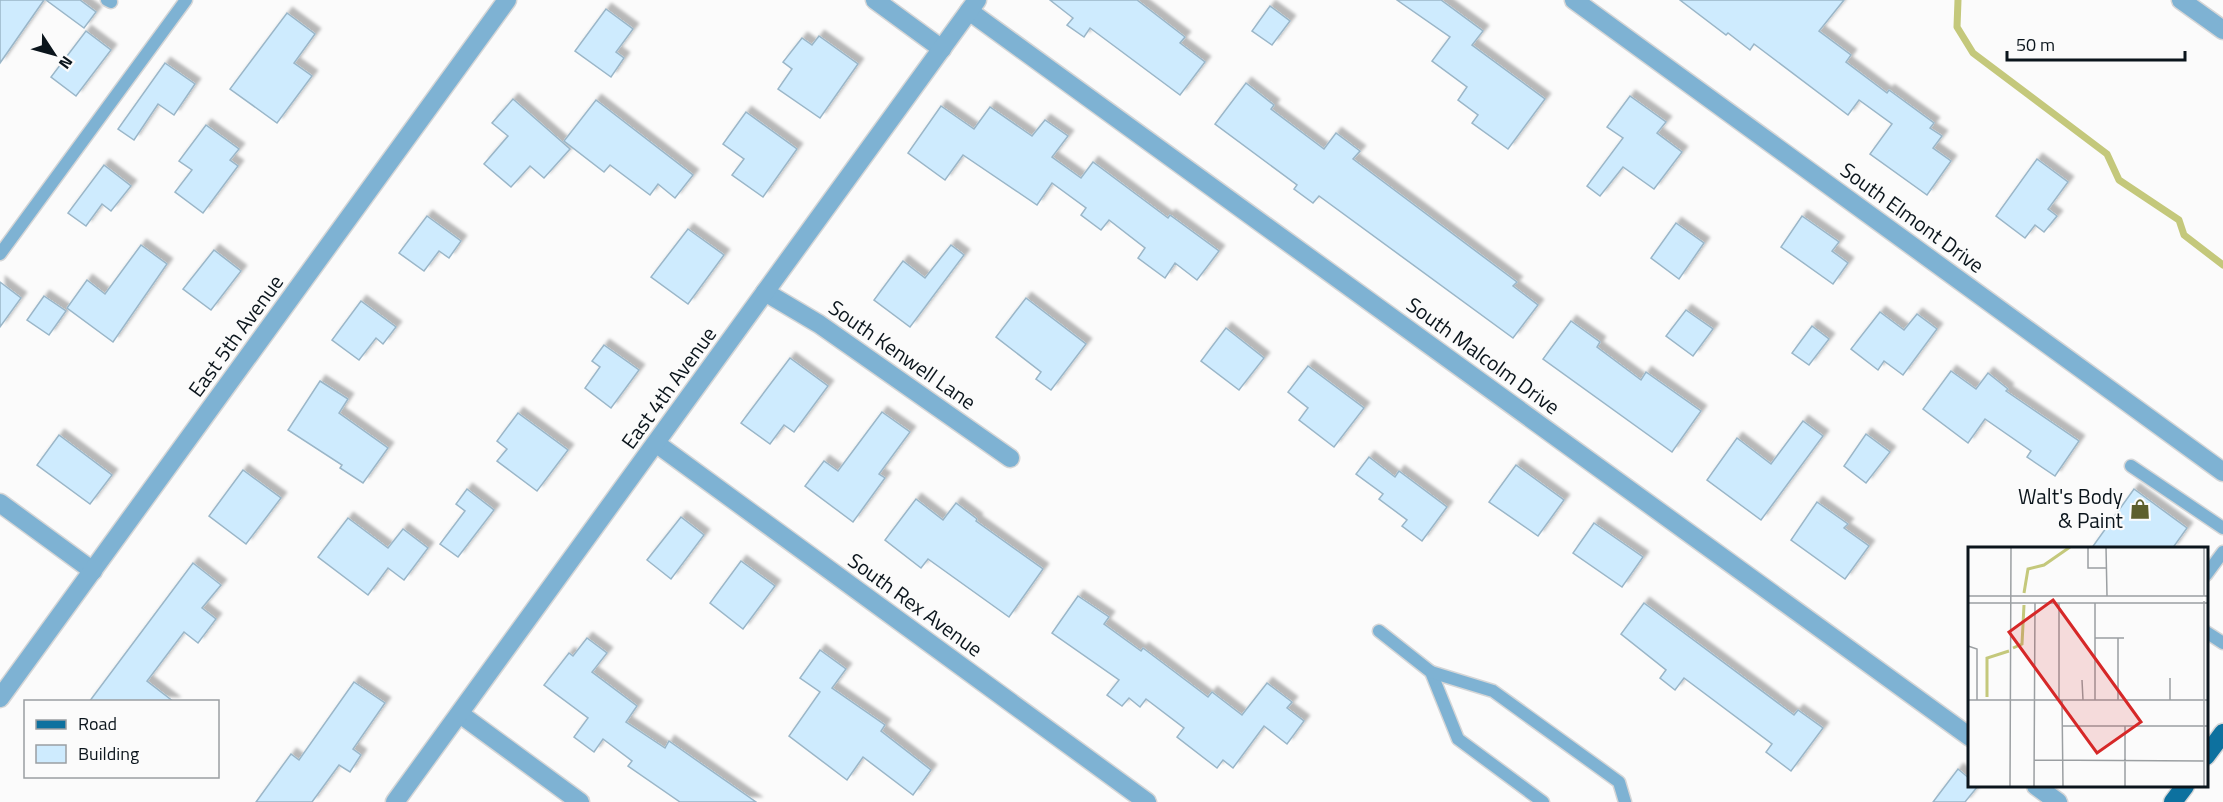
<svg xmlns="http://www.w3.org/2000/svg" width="2223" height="802" viewBox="0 0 2223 802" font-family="'Titillium Web',sans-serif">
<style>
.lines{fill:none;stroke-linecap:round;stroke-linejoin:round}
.stream{stroke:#c4c87b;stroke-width:7}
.building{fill:#ceebfe;stroke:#9ab6c8;stroke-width:1.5;filter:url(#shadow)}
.service-casing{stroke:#d5d6d7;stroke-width:15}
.minor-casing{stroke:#d5d6d7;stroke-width:21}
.primary-casing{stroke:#d5d6d7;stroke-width:21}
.service{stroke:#7eb2d3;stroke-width:12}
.minor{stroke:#7eb2d3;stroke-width:18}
.primary{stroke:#0d719f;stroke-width:18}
.labels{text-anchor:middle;stroke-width:4.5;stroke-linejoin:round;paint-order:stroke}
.street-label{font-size:21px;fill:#0b151c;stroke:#fbfbfb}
.poi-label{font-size:21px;fill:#0b151c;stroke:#fbfbfb;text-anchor:end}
.inset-river{fill:none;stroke:#c4c87b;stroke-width:3}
.inset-road{fill:none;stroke:#9b9fa2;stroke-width:1.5}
.view{fill:#d62828;fill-opacity:0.15;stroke:#d62828;stroke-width:3}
.inset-edge{fill:none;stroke:#0b151c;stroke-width:3}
</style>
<defs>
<filter id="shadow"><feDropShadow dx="5.5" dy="-5.5" stdDeviation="1.5" flood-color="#0004"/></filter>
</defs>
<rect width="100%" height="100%" fill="#fbfbfb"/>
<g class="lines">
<path class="stream" d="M 1958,0 L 1957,27 L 1973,53 L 2107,154 L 2119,180 L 2179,220 L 2184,235 L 2223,265"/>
</g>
<g class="building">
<path d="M 0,0 L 44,0 L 0,63 Z"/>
<path d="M 46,0 L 80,0 L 96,12 L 84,28 Z"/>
<path d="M 1050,0 L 1137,0 L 1185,37 L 1180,43 L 1205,62 L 1180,95 L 1090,28 L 1084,37 L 1067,25 L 1073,18 Z"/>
<path d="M 1397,0 L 1441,0 L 1483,31 L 1472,45 L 1545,99 L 1508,149 L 1472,123 L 1478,115 L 1458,100 L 1467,87 L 1432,61 L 1450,37 Z"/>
<path d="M 1680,0 L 1844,0 L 1819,31 L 1851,55 L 1846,62 L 1887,93 L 1889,90 L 1934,123 L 1930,128 L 1942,136 L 1933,148 L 1951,161 L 1927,195 L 1870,154 L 1892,124 L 1859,100 L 1848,115 L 1754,44 L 1750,50 L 1728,33 L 1726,35 Z"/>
<path d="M 1270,6 L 1290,21 L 1272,45 L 1252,31 Z"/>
<path d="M 606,9 L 633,29 L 616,52 L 624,58 L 611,77 L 575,51 Z"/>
<path d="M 287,13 L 315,34 L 294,63 L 312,76 L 277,123 L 230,89 Z"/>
<path d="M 86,31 L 111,50 L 76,96 L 51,77 Z"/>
<path d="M 819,36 L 858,64 L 820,118 L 778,89 L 792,69 L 783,62 L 802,38 L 812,45 Z"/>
<path d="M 165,63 L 195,84 L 174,115 L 158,104 L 134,140 L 118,129 Z"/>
<path d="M 1246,83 L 1274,105 L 1271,109 L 1324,149 L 1336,133 L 1360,151 L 1353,159 L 1517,282 L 1513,286 L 1538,305 L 1513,338 L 1319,196 L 1313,203 L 1294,189 L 1297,185 L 1215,124 Z"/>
<path d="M 1630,96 L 1666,122 L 1657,133 L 1682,152 L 1654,189 L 1623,167 L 1600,196 L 1587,186 L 1623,138 L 1607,127 Z"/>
<path d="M 513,99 L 570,149 L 544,178 L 530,166 L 511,187 L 484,164 L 508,136 L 492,123 Z"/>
<path d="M 596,100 L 693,175 L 675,198 L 658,184 L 650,195 L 610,165 L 604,172 L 564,141 Z"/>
<path d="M 941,106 L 974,129 L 990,107 L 1032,136 L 1045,120 L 1068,136 L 1052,157 L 1081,178 L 1093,162 L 1168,218 L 1170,215 L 1219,251 L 1197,280 L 1175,263 L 1165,278 L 1138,258 L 1145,248 L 1109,220 L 1101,230 L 1081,215 L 1086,208 L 1052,183 L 1037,205 L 963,155 L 945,180 L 908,153 Z"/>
<path d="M 746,112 L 797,149 L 763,197 L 732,175 L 744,159 L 723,144 Z"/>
<path d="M 206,125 L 239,149 L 230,160 L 238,166 L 203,213 L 175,192 L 192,170 L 179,161 Z"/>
<path d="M 2037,159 L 2068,182 L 2048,209 L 2057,216 L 2044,232 L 2035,225 L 2025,238 L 1996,216 Z"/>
<path d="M 104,165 L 131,186 L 111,211 L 102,204 L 86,226 L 68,213 Z"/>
<path d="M 427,216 L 461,241 L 449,258 L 439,251 L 424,271 L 399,253 Z"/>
<path d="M 1802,216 L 1839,242 L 1832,251 L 1848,263 L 1833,284 L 1781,247 Z"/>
<path d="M 1676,223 L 1704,243 L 1679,279 L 1651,258 Z"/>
<path d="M 688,229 L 724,255 L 688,304 L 651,277 Z"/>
<path d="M 141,245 L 167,264 L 113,342 L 67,308 L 87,280 L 105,294 Z"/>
<path d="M 951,245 L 964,255 L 910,327 L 874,300 L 903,261 L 925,278 Z"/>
<path d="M 214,250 L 241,271 L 211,310 L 183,289 Z"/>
<path d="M 0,282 L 21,298 L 0,327 Z"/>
<path d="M 44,296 L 66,311 L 49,335 L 27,320 Z"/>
<path d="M 1026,298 L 1086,344 L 1051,390 L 1036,379 L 1041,372 L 996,337 Z"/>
<path d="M 361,301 L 396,327 L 383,344 L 376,338 L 359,360 L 332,340 Z"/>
<path d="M 1686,310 L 1713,329 L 1693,356 L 1666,336 Z"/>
<path d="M 1880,312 L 1904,330 L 1917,314 L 1937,329 L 1903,375 L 1884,361 L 1878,370 L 1851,349 Z"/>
<path d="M 1571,321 L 1600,342 L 1597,347 L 1641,380 L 1646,372 L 1701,411 L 1672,452 L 1543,359 Z"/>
<path d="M 1812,326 L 1829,339 L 1809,365 L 1792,353 Z"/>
<path d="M 1226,328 L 1264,358 L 1239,390 L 1201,361 Z"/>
<path d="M 604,345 L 639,370 L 611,408 L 585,388 L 600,367 L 592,361 Z"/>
<path d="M 790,358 L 828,386 L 794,432 L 784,425 L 770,444 L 741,423 Z"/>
<path d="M 1308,366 L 1364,408 L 1334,447 L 1299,420 L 1308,408 L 1288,392 Z"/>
<path d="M 1951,371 L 1976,389 L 1988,373 L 2008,389 L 2006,391 L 2079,441 L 2055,476 L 2027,457 L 2031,451 L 1985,419 L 1968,443 L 1923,409 Z"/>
<path d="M 320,381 L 348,399 L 339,413 L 388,448 L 363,483 L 340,468 L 342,465 L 288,430 Z"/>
<path d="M 882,412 L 910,432 L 879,474 L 885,478 L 853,522 L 805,486 L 824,461 L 838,471 Z"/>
<path d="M 518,413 L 568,450 L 537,491 L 497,461 L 507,449 L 497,441 Z"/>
<path d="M 1803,421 L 1823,436 L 1761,520 L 1707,480 L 1737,438 L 1771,464 Z"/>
<path d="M 1866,434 L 1890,452 L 1866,483 L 1844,466 Z"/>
<path d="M 59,435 L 112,475 L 90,504 L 37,465 Z"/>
<path d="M 1369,457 L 1395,477 L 1399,471 L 1447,507 L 1422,541 L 1402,526 L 1407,520 L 1379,499 L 1383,494 L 1356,474 Z"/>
<path d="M 1516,465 L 1564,500 L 1538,536 L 1489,502 Z"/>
<path d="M 243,470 L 281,498 L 246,544 L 209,516 Z"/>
<path d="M 467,489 L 494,510 L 458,557 L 440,544 L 465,511 L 456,504 Z"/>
<path d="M 2134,489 L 2187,528 L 2172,549 L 2091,549 Z"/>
<path d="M 916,499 L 943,520 L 956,503 L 977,519 L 976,521 L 1043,569 L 1009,617 L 928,559 L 921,568 L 885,540 Z"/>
<path d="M 1817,502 L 1848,524 L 1844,528 L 1869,546 L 1845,579 L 1791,540 Z"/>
<path d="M 681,517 L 704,535 L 671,579 L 647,560 Z"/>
<path d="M 348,518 L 388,548 L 403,529 L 428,548 L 404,580 L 388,568 L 368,595 L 318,557 Z"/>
<path d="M 1594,523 L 1643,557 L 1622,587 L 1573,553 Z"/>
<path d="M 741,561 L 775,586 L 743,629 L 710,603 Z"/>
<path d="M 193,563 L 221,585 L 202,608 L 216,619 L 198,643 L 184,632 L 147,681 L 174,702 L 89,702 Z"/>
<path d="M 1078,596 L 1109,617 L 1104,624 L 1141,651 L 1143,648 L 1208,697 L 1212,692 L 1242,715 L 1267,683 L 1292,702 L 1287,708 L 1304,721 L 1287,744 L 1264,726 L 1233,768 L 1223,760 L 1217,768 L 1177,737 L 1184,728 L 1146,699 L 1140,707 L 1129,698 L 1122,706 L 1107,695 L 1119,680 L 1052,633 Z"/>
<path d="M 1644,603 L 1794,715 L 1798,710 L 1823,728 L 1791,771 L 1766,752 L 1772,744 L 1684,678 L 1675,690 L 1660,678 L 1666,670 L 1621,634 Z"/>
<path d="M 587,638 L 607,653 L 592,672 L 637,706 L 626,722 L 665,748 L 669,741 L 756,802 L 680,802 L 628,766 L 632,761 L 603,739 L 594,752 L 574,737 L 588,718 L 544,685 L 569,653 L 573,656 Z"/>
<path d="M 820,650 L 846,669 L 832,688 L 885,725 L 881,731 L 931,770 L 913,795 L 863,757 L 847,780 L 789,736 L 820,692 L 800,678 Z"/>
<path d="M 354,682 L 385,703 L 353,749 L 361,755 L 350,772 L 339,765 L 312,802 L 256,802 L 291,754 L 299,760 Z"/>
<path d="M 1958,769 L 1970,779 L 1970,786 L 1978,786 L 1965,802 L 1933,802 Z"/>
</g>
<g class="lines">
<g class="service-casing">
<g id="service">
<path d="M 107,0 L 111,2"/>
<path d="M 0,254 L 186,0"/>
<path d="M 2131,466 L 2223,528"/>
<path d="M 2206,575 L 2223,552"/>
<path d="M 1379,631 L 1431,672 L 1458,739 L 1543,802"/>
<path d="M 2206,632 L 2223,643"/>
<path d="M 1431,672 L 1493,691 L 1619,782 L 1625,802"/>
</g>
</g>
<g class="minor-casing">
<g id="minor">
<path d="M 875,0 L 942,49"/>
<path d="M 1574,0 L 2223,472"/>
<path d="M 2181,0 L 2223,30"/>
<path d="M 969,11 L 1970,737"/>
<path d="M 765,292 L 819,324 L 1010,458"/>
<path d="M 657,444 L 1147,802"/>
<path d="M 0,503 L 93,571"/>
<path d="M 0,698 L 507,0"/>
<path d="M 460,714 L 580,802"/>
<path d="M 2036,786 L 2058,802"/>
<path d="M 395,802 L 977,0"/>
</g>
</g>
<g class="primary-casing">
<g id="primary">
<path d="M 2206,756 L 2223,733"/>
<path d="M 2173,802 L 2185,786"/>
</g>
</g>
<use href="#service" class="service"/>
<use href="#minor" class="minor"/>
<use href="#primary" class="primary"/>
</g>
<defs>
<g id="shop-bare" transform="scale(1.62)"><path d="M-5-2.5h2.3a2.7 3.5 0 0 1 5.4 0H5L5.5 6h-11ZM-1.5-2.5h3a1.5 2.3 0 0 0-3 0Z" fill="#5d5f2d" stroke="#fbfbfb" stroke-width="2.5" paint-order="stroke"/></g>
</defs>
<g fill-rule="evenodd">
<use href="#shop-bare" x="2140" y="509"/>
</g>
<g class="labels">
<g class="street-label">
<text transform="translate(1912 218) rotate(36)" y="7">South Elmont Drive</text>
<text transform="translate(236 336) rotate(-54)" y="7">East 5th Avenue</text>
<text transform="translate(902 355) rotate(35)" y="7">South Kenwell Lane</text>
<text transform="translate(1483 356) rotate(36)" y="7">South Malcolm Drive</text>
<text transform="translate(669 388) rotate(-54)" y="7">East 4th Avenue</text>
<text transform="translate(915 605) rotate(36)" y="7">South Rex Avenue</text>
</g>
<g class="poi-label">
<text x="2123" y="504">Walt's Body<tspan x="2123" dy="24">&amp; Paint</tspan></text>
</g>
</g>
<g transform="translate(1968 547)">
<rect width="240" height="240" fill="#fbfbfb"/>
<path class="inset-river" d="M 56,46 L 60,22 L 76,18 L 102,0M 45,101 L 54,97 L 56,58M 19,150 L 19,111 L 41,104"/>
<path class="inset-road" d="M 120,0 L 120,21 L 138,21M 138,0 L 139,49M 0,49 L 240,49M 236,49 L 236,0M 236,54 L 236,240M 0,56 L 240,56M 91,56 L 91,153M 127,56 L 127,153M 127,91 L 156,91M 0,99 L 9,102 L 9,153M 202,131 L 202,153M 114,133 L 115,153M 0,153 L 240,153M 94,153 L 95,240M 150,153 L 150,91M 94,179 L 240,179M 66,213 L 236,214M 42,240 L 43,0M 66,240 L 67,56M 157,240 L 157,179"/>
<path class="view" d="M 85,53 L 173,175 L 129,206 L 41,85 Z"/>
<rect width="240" height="240" class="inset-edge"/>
</g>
<rect x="24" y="700" width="195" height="78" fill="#fbfbfb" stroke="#9b9fa2" stroke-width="1.5"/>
<rect x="36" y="720" width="30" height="9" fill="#0d719f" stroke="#9b9fa2" stroke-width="1.5"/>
<text x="78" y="730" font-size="18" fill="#0b151c">Road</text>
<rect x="36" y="745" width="30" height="18" fill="#ceebfe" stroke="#9b9fa2" stroke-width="1.5"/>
<text x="78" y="760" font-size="18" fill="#0b151c">Building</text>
<g transform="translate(54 54) rotate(126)" stroke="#fbfbfb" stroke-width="4.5" paint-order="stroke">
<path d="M0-4.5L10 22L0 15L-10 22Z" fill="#0b151c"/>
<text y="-9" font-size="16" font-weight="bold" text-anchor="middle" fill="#0b151c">N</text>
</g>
<path d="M2007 51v9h178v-9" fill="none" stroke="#0b151c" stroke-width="3"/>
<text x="2016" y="51" font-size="18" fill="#0b151c" stroke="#fbfbfb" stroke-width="4.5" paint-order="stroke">50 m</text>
</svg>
